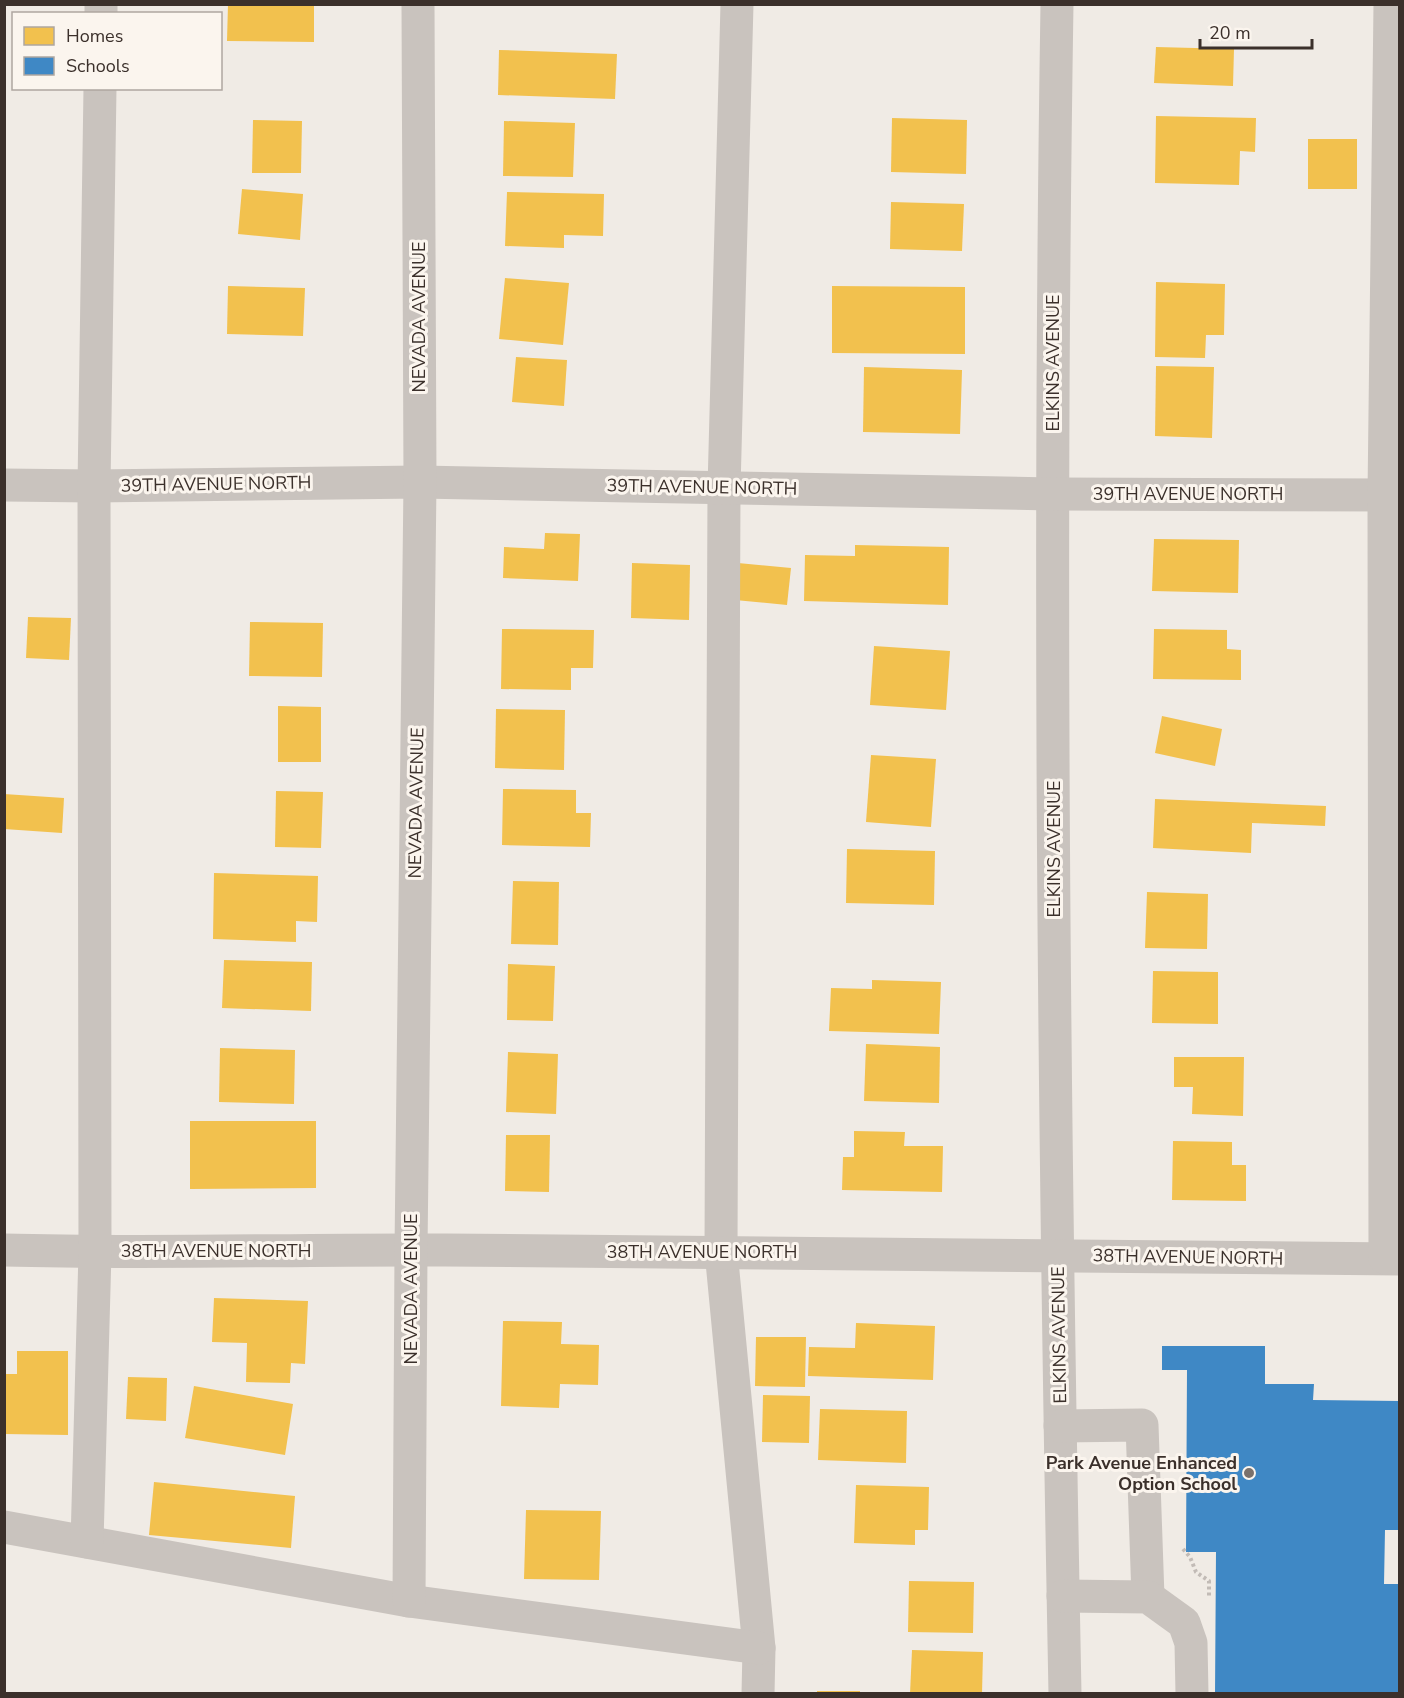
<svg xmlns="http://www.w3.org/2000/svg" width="1404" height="1698" viewBox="0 0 1404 1698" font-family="'Nunito Sans',sans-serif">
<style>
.homes{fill:#f2c14e}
.schools{fill:#3f88c5}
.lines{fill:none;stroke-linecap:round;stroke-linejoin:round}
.path{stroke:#c2bbb6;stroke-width:4;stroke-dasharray:3 3;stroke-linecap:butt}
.minor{stroke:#c9c3be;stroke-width:33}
.poi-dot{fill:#7a716c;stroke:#fbf5ee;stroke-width:2}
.labels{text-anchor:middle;stroke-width:6;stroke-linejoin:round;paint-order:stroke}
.street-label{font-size:18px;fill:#3b302b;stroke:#fbf5ee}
.poi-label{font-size:18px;font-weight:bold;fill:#3b302b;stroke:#fbf5ee;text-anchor:end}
</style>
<rect width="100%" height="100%" fill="#f0ebe5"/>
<g class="homes">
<path d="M 228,4 L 314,4 L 314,42 L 227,41 Z"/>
<path d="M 1156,47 L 1234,49 L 1233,86 L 1154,83 Z"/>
<path d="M 499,50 L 617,54 L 615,99 L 498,95 Z"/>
<path d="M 1156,116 L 1256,118 L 1255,152 L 1240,151 L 1239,185 L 1155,183 Z"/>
<path d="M 892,118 L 967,120 L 966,174 L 891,172 Z"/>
<path d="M 253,120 L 302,121 L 301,173 L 252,173 Z"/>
<path d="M 504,121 L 575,123 L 573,177 L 503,176 Z"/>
<rect x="1308" y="139" width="49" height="50"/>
<path d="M 242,189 L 303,194 L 300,240 L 238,234 Z"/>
<path d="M 507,192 L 604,194 L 603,236 L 564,235 L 564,248 L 505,246 Z"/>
<path d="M 891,202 L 964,204 L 962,251 L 890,249 Z"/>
<path d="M 505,278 L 569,283 L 563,345 L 499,339 Z"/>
<path d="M 1156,282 L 1225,284 L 1224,335 L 1206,335 L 1205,358 L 1155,357 Z"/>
<path d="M 228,286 L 305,288 L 303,336 L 227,334 Z"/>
<path d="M 832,286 L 965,287 L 965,354 L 832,353 Z"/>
<path d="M 516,357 L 567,360 L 564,406 L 512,402 Z"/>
<path d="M 1156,366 L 1214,367 L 1212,438 L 1155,436 Z"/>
<path d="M 864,367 L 962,370 L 960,434 L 863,432 Z"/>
<path d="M 545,533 L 580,534 L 578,581 L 503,578 L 504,547 L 544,549 Z"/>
<path d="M 1154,539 L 1239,540 L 1238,593 L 1152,591 Z"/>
<path d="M 855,545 L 949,547 L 948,605 L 804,601 L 805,555 L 855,556 Z"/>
<path d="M 632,563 L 690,565 L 689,620 L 631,618 Z"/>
<path d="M 738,563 L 791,568 L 787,605 L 735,600 Z"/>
<path d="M 28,617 L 71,618 L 69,660 L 26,658 Z"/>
<path d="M 250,622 L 323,623 L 322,677 L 249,676 Z"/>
<path d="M 502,629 L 594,630 L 593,668 L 571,668 L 571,690 L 501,689 Z"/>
<path d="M 1154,629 L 1227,630 L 1227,649 L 1241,650 L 1241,680 L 1153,679 Z"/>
<path d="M 874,646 L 950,651 L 946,710 L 870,705 Z"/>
<path d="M 278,706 L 321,707 L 321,762 L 278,762 Z"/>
<path d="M 496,709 L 565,710 L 564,770 L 495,768 Z"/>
<path d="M 1162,716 L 1222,729 L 1215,766 L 1155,753 Z"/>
<path d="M 871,755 L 936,759 L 931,827 L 866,822 Z"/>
<path d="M 503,789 L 576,790 L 576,813 L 591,813 L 590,847 L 502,845 Z"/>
<path d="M 276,791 L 323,792 L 321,848 L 275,847 Z"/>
<path d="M 4,794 L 64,798 L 62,833 L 4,829 Z"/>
<path d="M 1155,799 L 1326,806 L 1325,826 L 1252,823 L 1251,853 L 1153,848 Z"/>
<path d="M 847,849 L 935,851 L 934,905 L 846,903 Z"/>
<path d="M 214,873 L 318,876 L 317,922 L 296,921 L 296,942 L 213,939 Z"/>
<path d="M 513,881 L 559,882 L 558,945 L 511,944 Z"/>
<path d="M 1147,892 L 1208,894 L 1207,949 L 1145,948 Z"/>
<path d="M 224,960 L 312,962 L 311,1011 L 222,1008 Z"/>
<path d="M 508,964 L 555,966 L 553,1021 L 507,1020 Z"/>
<path d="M 1153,971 L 1218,972 L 1218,1024 L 1152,1023 Z"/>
<path d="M 872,980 L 941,982 L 939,1034 L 829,1031 L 831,988 L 872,989 Z"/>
<path d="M 866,1044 L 940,1047 L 939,1103 L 864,1101 Z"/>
<path d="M 220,1048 L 295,1050 L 294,1104 L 219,1102 Z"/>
<path d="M 508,1052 L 558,1054 L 556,1114 L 506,1112 Z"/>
<path d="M 1174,1057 L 1244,1057 L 1243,1116 L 1192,1114 L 1193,1087 L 1174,1087 Z"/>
<path d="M 190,1121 L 316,1121 L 316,1188 L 190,1189 Z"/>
<path d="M 854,1131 L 905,1132 L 904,1146 L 943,1146 L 942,1192 L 842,1190 L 843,1157 L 854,1157 Z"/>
<path d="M 506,1135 L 550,1135 L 549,1192 L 505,1191 Z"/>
<path d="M 1173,1141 L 1232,1142 L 1232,1165 L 1246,1165 L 1246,1201 L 1172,1200 Z"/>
<path d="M 214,1298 L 308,1301 L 305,1364 L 291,1363 L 290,1383 L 246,1382 L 247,1343 L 212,1342 Z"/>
<path d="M 503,1321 L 562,1322 L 561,1344 L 599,1345 L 598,1385 L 560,1384 L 559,1408 L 501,1406 Z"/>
<path d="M 856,1323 L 935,1326 L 933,1380 L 808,1376 L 809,1347 L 855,1348 Z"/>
<path d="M 756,1337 L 806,1337 L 805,1387 L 755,1386 Z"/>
<path d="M 17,1351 L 68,1351 L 68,1435 L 4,1434 L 5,1374 L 17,1374 Z"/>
<path d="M 128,1377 L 167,1378 L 166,1421 L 126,1419 Z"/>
<path d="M 194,1386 L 293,1404 L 285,1455 L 185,1438 Z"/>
<path d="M 763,1395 L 810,1396 L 809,1443 L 762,1442 Z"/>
<path d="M 820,1409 L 907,1411 L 906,1463 L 818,1460 Z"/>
<path d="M 154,1482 L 295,1496 L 291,1548 L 149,1535 Z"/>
<path d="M 856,1485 L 929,1487 L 928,1530 L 915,1530 L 915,1545 L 854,1543 Z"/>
<path d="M 526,1510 L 601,1511 L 599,1580 L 524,1579 Z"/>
<path d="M 909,1581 L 974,1582 L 973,1633 L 908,1632 Z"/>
<path d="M 912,1650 L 983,1652 L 982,1694 L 910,1694 Z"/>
<rect x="817" y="1691" width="43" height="3"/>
</g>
<path class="schools" d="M 1162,1346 L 1265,1346 L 1265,1384 L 1314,1384 L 1313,1400 L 1400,1401 L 1400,1530 L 1385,1530 L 1384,1584 L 1400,1584 L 1400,1694 L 1215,1694 L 1216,1552 L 1186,1552 L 1187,1370 L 1162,1370 Z"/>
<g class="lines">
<path class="path" d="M 1183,1549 L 1190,1557 L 1196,1572 L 1209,1581 L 1209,1597"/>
<g class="minor">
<path d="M 737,4 L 724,488 L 721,1251 L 759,1648 L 758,1694"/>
<path d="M 1057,4 C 1048,567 1054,1131 1065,1694"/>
<path d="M 101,14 L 101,4"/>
<path d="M 4,485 L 94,486 L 420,482 L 1052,494 L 1400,495"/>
<path d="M 4,1250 C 152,1254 299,1249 446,1250 C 764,1252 1082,1255 1400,1259"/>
<path d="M 1385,1258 L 1384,495 L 1390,4"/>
<path d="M 1060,1426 L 1142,1425 L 1148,1597"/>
<path d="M 4,1527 L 409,1601 L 759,1648"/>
<path d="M 87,1542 L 95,1252 L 94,486 L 100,88"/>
<path d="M 1063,1596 L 1148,1597 L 1184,1623 L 1191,1643 L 1192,1694"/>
<path d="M 409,1601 L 411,1250 L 420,482 L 418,4"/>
</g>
</g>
<circle class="poi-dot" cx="1249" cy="1473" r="6"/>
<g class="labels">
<g class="street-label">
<text transform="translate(419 317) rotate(-90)" y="6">NEVADA AVENUE</text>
<text transform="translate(1053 363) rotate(-90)" y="6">ELKINS AVENUE</text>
<text transform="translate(216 484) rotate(-1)" y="6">39TH AVENUE NORTH</text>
<text transform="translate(702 487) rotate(1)" y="6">39TH AVENUE NORTH</text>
<text x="1188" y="500">39TH AVENUE NORTH</text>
<text transform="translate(416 803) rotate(-89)" y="6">NEVADA AVENUE</text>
<text transform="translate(1054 849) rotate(-90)" y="6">ELKINS AVENUE</text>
<text x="216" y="1257">38TH AVENUE NORTH</text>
<text x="702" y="1258">38TH AVENUE NORTH</text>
<text transform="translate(1188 1257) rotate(1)" y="6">38TH AVENUE NORTH</text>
<text transform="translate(411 1289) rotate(-90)" y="6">NEVADA AVENUE</text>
<text transform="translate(1059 1335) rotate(-91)" y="6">ELKINS AVENUE</text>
</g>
<g class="poi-label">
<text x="1237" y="1469">Park Avenue Enhanced<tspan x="1237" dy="21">Option School</tspan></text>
</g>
</g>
<rect width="1404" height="1698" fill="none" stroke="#3b302b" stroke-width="12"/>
<rect x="12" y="12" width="210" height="78" fill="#fbf5ee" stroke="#aea6a0" stroke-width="1.5"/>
<rect x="24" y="27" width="30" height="18" fill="#f2c14e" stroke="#aea6a0" stroke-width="1.5"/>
<text x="66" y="42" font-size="18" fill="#3b302b">Homes</text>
<rect x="24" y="57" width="30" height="18" fill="#3f88c5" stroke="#aea6a0" stroke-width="1.5"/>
<text x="66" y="72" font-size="18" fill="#3b302b">Schools</text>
<path d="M1200 39v9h112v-9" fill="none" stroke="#3b302b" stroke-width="3"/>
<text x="1209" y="39" font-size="18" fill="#3b302b" stroke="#fbf5ee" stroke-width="4.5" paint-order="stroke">20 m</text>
</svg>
